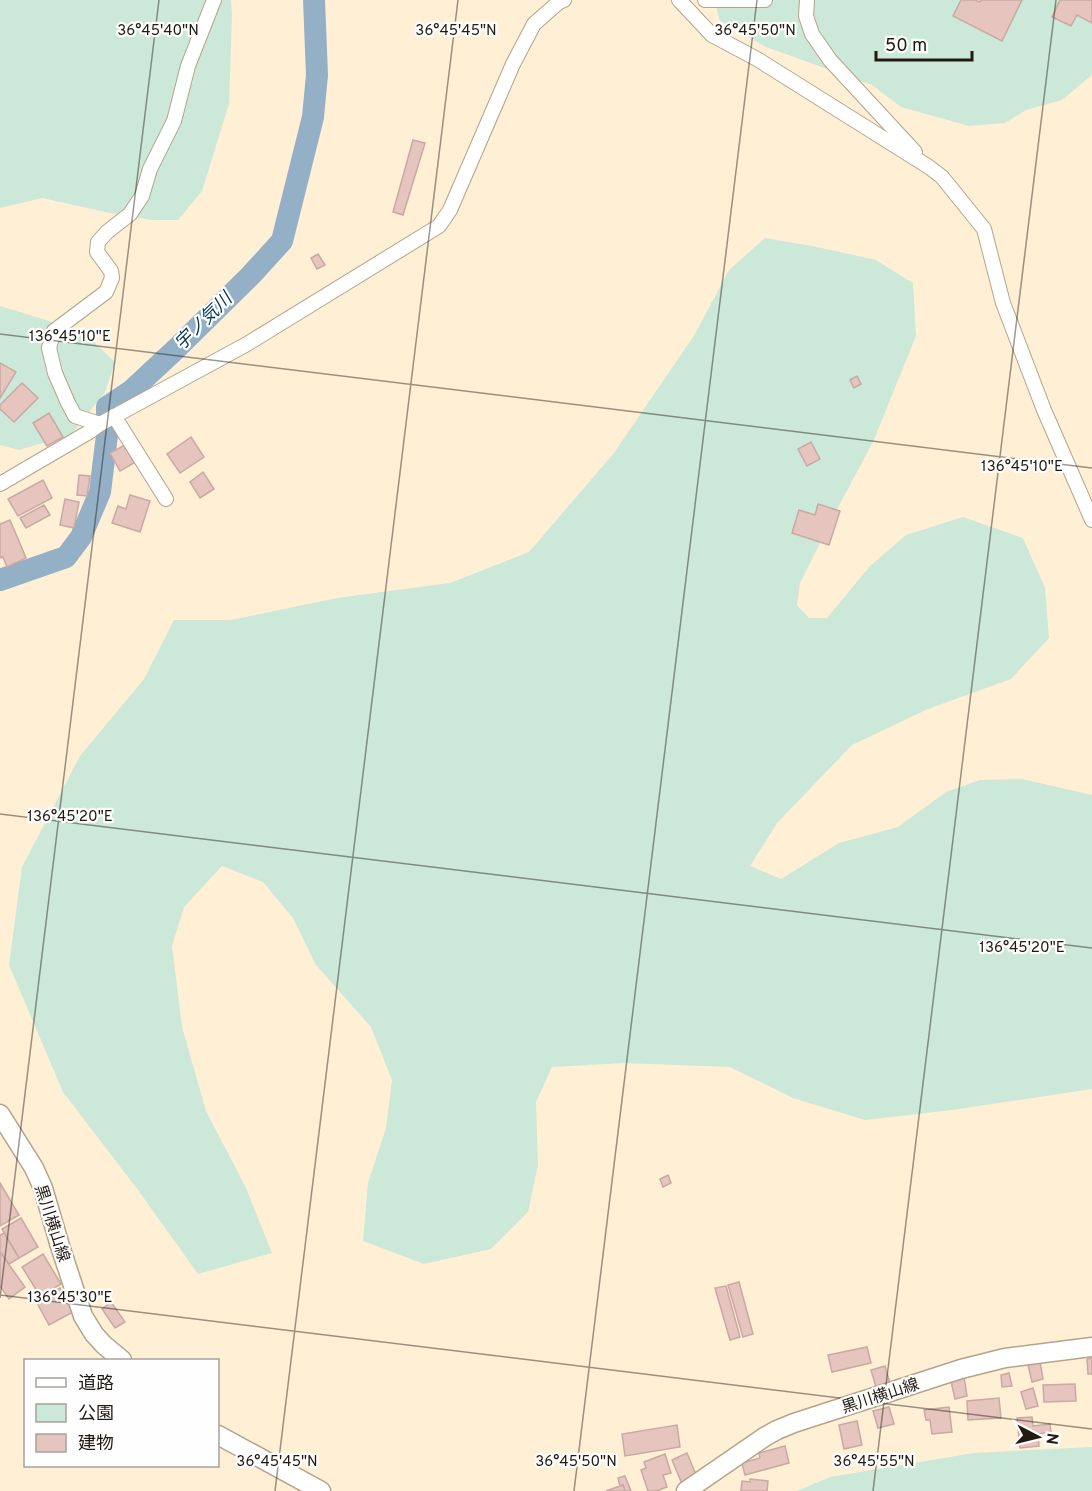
<svg xmlns="http://www.w3.org/2000/svg" width="1092" height="1491" viewBox="0 0 1092 1491" font-family="Overpass,'Noto Sans JP',sans-serif">
<style>
.green{fill:#cce8d8}
.lines{fill:none;stroke-linecap:round;stroke-linejoin:round}
.river{stroke:#93b0c7;stroke-width:22}
.building{fill:#e5c5be;stroke:#c9a9a3;stroke-width:1.5}
.street-casing{stroke:#b3a48b;stroke-width:16}
.secondary-casing{stroke:#b3a48b;stroke-width:21}
.street{stroke:#fff;stroke-width:14}
.secondary{stroke:#fff;stroke-width:18}
.ticks{fill:none;stroke:#201a11;stroke-width:1.5;stroke-opacity:0.45}
.labels{text-anchor:middle;stroke-width:4.5;stroke-linejoin:round;paint-order:stroke}
.street-label{font-size:16px;fill:#201a11;stroke:#fefefe}
.water-label{font-size:18px;font-style:italic;fill:#033657;stroke:#fefefe}
.ticks-label{font-size:15px;text-anchor:middle;fill:#201a11;stroke:#fefefe;stroke-width:4.5;stroke-linejoin:round;paint-order:stroke}
</style>
<rect width="100%" height="100%" fill="#ffefd5"/>
<g class="green">
<path d="M 0,0 L 231,0 L 232,15 L 229,104 L 202,191 L 178,220 L 152,220 L 110,213 L 42,198 L 0,208 Z"/>
<path d="M 714,0 L 1092,0 L 1092,75 L 1062,100 L 1026,110 L 1005,123 L 969,126 L 901,107 L 872,85 L 766,47 L 720,21 Z"/>
<path d="M 765,238 L 817,247 L 876,260 L 913,283 L 916,336 L 873,442 L 835,513 L 800,583 L 797,605 L 809,618 L 827,618 L 870,566 L 906,535 L 963,517 L 1023,538 L 1045,588 L 1049,638 L 1011,679 L 928,709 L 852,745 L 777,823 L 750,866 L 781,879 L 839,843 L 898,827 L 946,792 L 980,780 L 1022,779 L 1092,795 L 1092,1089 L 952,1110 L 865,1120 L 793,1098 L 730,1067 L 623,1063 L 552,1067 L 536,1102 L 538,1165 L 528,1212 L 491,1249 L 424,1264 L 363,1241 L 368,1183 L 386,1128 L 392,1080 L 371,1027 L 316,965 L 293,918 L 263,882 L 222,866 L 184,907 L 172,946 L 182,1027 L 206,1111 L 246,1188 L 272,1253 L 198,1274 L 138,1190 L 63,1092 L 9,965 L 22,867 L 80,756 L 144,679 L 174,620 L 231,620 L 337,598 L 450,583 L 529,552 L 614,453 L 695,334 L 729,270 Z"/>
<path d="M 0,306 L 82,331 L 115,362 L 105,392 L 71,435 L 19,450 L 0,445 Z"/>
<path d="M 1092,1447 L 1092,1491 L 797,1491 L 830,1477 L 974,1453 Z"/>
</g>
<g class="lines">
<path class="river" d="M 0,580 L 66,557 L 81,537 L 100,492 L 107,435 L 107,407 L 131,391 L 176,349 L 251,275 L 282,241 L 313,117 L 317,75 L 314,0"/>
</g>
<g class="building">
<path d="M 961,0 L 975,0 L 980,2 L 981,0 L 1022,0 L 1002,41 L 953,16 Z"/>
<path d="M 1060,0 L 1092,0 L 1092,23 L 1077,15 L 1071,26 L 1052,17 Z"/>
<path d="M 413,140 L 425,143 L 403,215 L 393,212 Z"/>
<path d="M 318,254 L 325,265 L 317,269 L 311,258 Z"/>
<path d="M 0,363 L 16,372 L 0,398 Z"/>
<path d="M 857,376 L 861,384 L 854,388 L 850,380 Z"/>
<path d="M 22,383 L 38,398 L 14,422 L 0,409 L 0,405 Z"/>
<path d="M 49,413 L 63,437 L 47,446 L 33,423 Z"/>
<path d="M 191,437 L 204,457 L 180,473 L 167,454 Z"/>
<path d="M 811,442 L 820,459 L 807,466 L 798,449 Z"/>
<path d="M 125,445 L 134,463 L 120,471 L 110,453 Z"/>
<path d="M 203,472 L 214,489 L 200,498 L 190,482 Z"/>
<path d="M 79,475 L 90,476 L 87,496 L 77,495 Z"/>
<path d="M 43,480 L 52,498 L 18,516 L 8,499 Z"/>
<path d="M 130,495 L 150,501 L 140,532 L 112,523 L 118,506 L 126,509 Z"/>
<path d="M 65,499 L 79,502 L 74,528 L 60,525 Z"/>
<path d="M 818,504 L 840,511 L 829,545 L 792,533 L 799,510 L 815,515 Z"/>
<path d="M 44,505 L 50,515 L 26,528 L 20,518 Z"/>
<path d="M 10,520 L 26,558 L 7,567 L 3,557 L 0,558 L 0,524 Z"/>
<path d="M 668,1175 L 671,1183 L 663,1187 L 660,1179 Z"/>
<path d="M 0,1183 L 19,1215 L 0,1226 Z"/>
<path d="M 21,1218 L 38,1247 L 19,1258 L 2,1229 Z"/>
<path d="M 4,1233 L 19,1258 L 9,1264 L 0,1252 L 0,1235 Z"/>
<path d="M 0,1252 L 25,1287 L 9,1299 L 0,1286 Z"/>
<path d="M 43,1254 L 61,1284 L 40,1296 L 22,1267 Z"/>
<path d="M 739,1282 L 753,1334 L 743,1337 L 728,1285 Z"/>
<path d="M 726,1286 L 740,1337 L 730,1340 L 715,1288 Z"/>
<path d="M 60,1288 L 73,1312 L 49,1325 L 36,1301 Z"/>
<path d="M 111,1302 L 125,1322 L 115,1328 L 102,1309 Z"/>
<path d="M 867,1347 L 871,1363 L 832,1372 L 828,1355 Z"/>
<path d="M 1092,1358 L 1092,1374 L 1088,1374 L 1087,1359 Z"/>
<path d="M 1040,1362 L 1043,1379 L 1032,1382 L 1028,1365 Z"/>
<path d="M 885,1366 L 890,1383 L 876,1387 L 871,1370 Z"/>
<path d="M 1009,1373 L 1012,1386 L 1002,1387 L 1001,1375 Z"/>
<path d="M 964,1377 L 967,1396 L 955,1399 L 951,1381 Z"/>
<path d="M 1075,1384 L 1076,1401 L 1044,1402 L 1043,1385 Z"/>
<path d="M 1033,1388 L 1038,1406 L 1026,1409 L 1021,1392 Z"/>
<path d="M 999,1398 L 1001,1418 L 968,1420 L 967,1401 Z"/>
<path d="M 889,1407 L 894,1424 L 878,1428 L 873,1411 Z"/>
<path d="M 949,1407 L 952,1432 L 932,1434 L 930,1420 L 926,1420 L 924,1410 Z"/>
<path d="M 1032,1417 L 1033,1426 L 1050,1424 L 1051,1432 L 1038,1434 L 1039,1446 L 1020,1448 L 1017,1418 Z"/>
<path d="M 857,1421 L 862,1445 L 844,1449 L 839,1425 Z"/>
<path d="M 677,1425 L 680,1447 L 625,1456 L 622,1434 Z"/>
<path d="M 785,1446 L 789,1463 L 745,1475 L 742,1463 L 760,1458 L 759,1453 Z"/>
<path d="M 687,1453 L 697,1477 L 682,1484 L 672,1460 Z"/>
<path d="M 665,1454 L 671,1473 L 663,1475 L 667,1487 L 656,1491 L 648,1491 L 641,1470 L 646,1468 L 644,1462 Z"/>
<path d="M 625,1476 L 631,1491 L 625,1491 L 623,1485 L 620,1486 L 618,1478 Z"/>
<path d="M 750,1479 L 768,1481 L 767,1491 L 741,1491 L 742,1481 L 750,1482 Z"/>
<path d="M 623,1485 L 625,1491 L 606,1491 L 620,1486 Z"/>
</g>
<g class="lines">
<g class="street-casing">
<g id="street">
<path d="M 679,0 L 712,35 L 757,59 L 929,167 L 942,177 L 984,229 L 1003,303 L 1044,410 L 1092,520"/>
<path d="M 705,0 L 765,0"/>
<path d="M 807,0 L 806,16 L 812,34 L 830,60 L 915,152"/>
<path d="M 114,416 L 166,499"/>
<path d="M 100,424 L 75,416 L 68,403 L 55,373 L 49,348 L 54,331 L 106,292 L 112,278 L 111,271 L 97,252 L 98,242 L 107,232 L 130,214 L 142,196 L 150,169 L 174,121 L 188,66 L 214,0"/>
<path d="M 0,484 L 89,432 L 100,424 L 247,344 L 439,226 L 450,210 L 513,64 L 534,24 L 559,2 L 564,0"/>
</g>
</g>
<g class="secondary-casing">
<g id="secondary">
<path d="M 0,1114 L 34,1168 L 43,1188 L 60,1246 L 83,1316 L 94,1334 L 104,1345 L 122,1360"/>
<path d="M 218,1435 L 321,1491"/>
<path d="M 686,1491 L 766,1436 L 777,1430 L 794,1423 L 961,1369 L 1005,1358 L 1092,1347"/>
</g>
</g>
<use href="#street" class="street"/>
<use href="#secondary" class="secondary"/>
</g>
<path class="ticks" d="M 0,334 L 1092,468M 0,814 L 1092,948M 0,1295 L 1092,1429M 0,1298 L 159,0M 275,1491 L 458,0M 574,1491 L 757,0M 873,1491 L 1056,0"/>
<g class="labels">
<g class="street-label">
<text transform="translate(53 1223) rotate(72)" y="6">黒川横山線</text>
<text transform="translate(880 1395) rotate(-18)" y="6">黒川横山線</text>
</g>
<g class="water-label">
<text transform="translate(203 321) rotate(-45)" y="6">宇ノ気川</text>
</g>
</g>
<g class="ticks-label">
<text x="158" y="35">36°45'40"N</text>
<text x="456" y="35">36°45'45"N</text>
<text x="755" y="35">36°45'50"N</text>
<text x="70" y="341">136°45'10"E</text>
<text x="1022" y="471">136°45'10"E</text>
<text x="70" y="821">136°45'20"E</text>
<text x="1022" y="952">136°45'20"E</text>
<text x="70" y="1302">136°45'30"E</text>
<text x="277" y="1466">36°45'45"N</text>
<text x="576" y="1466">36°45'50"N</text>
<text x="874" y="1466">36°45'55"N</text>
</g>
<rect x="24" y="1359" width="195" height="108" fill="#fefefe" stroke="#a5a39f" stroke-width="1.5"/>
<rect x="36" y="1378" width="30" height="9" fill="#ffffff" stroke="#a5a39f" stroke-width="1.5"/>
<text x="78" y="1389" font-size="18" fill="#201a11">道路</text>
<rect x="36" y="1404" width="30" height="18" fill="#cce8d8" stroke="#a5a39f" stroke-width="1.5"/>
<text x="78" y="1419" font-size="18" fill="#201a11">公園</text>
<rect x="36" y="1434" width="30" height="18" fill="#e5c5be" stroke="#a5a39f" stroke-width="1.5"/>
<text x="78" y="1449" font-size="18" fill="#201a11">建物</text>
<g transform="translate(1038 1437) rotate(97)" stroke="#fefefe" stroke-width="4.5" paint-order="stroke">
<path d="M0-4.5L10 22L0 15L-10 22Z" fill="#201a11"/>
<text y="-9" font-size="16" font-weight="bold" text-anchor="middle" fill="#201a11">N</text>
</g>
<path d="M876 51v9h96v-9" fill="none" stroke="#201a11" stroke-width="3"/>
<text x="885" y="51" font-size="18" fill="#201a11" stroke="#fefefe" stroke-width="4.5" paint-order="stroke">50 m</text>
</svg>
